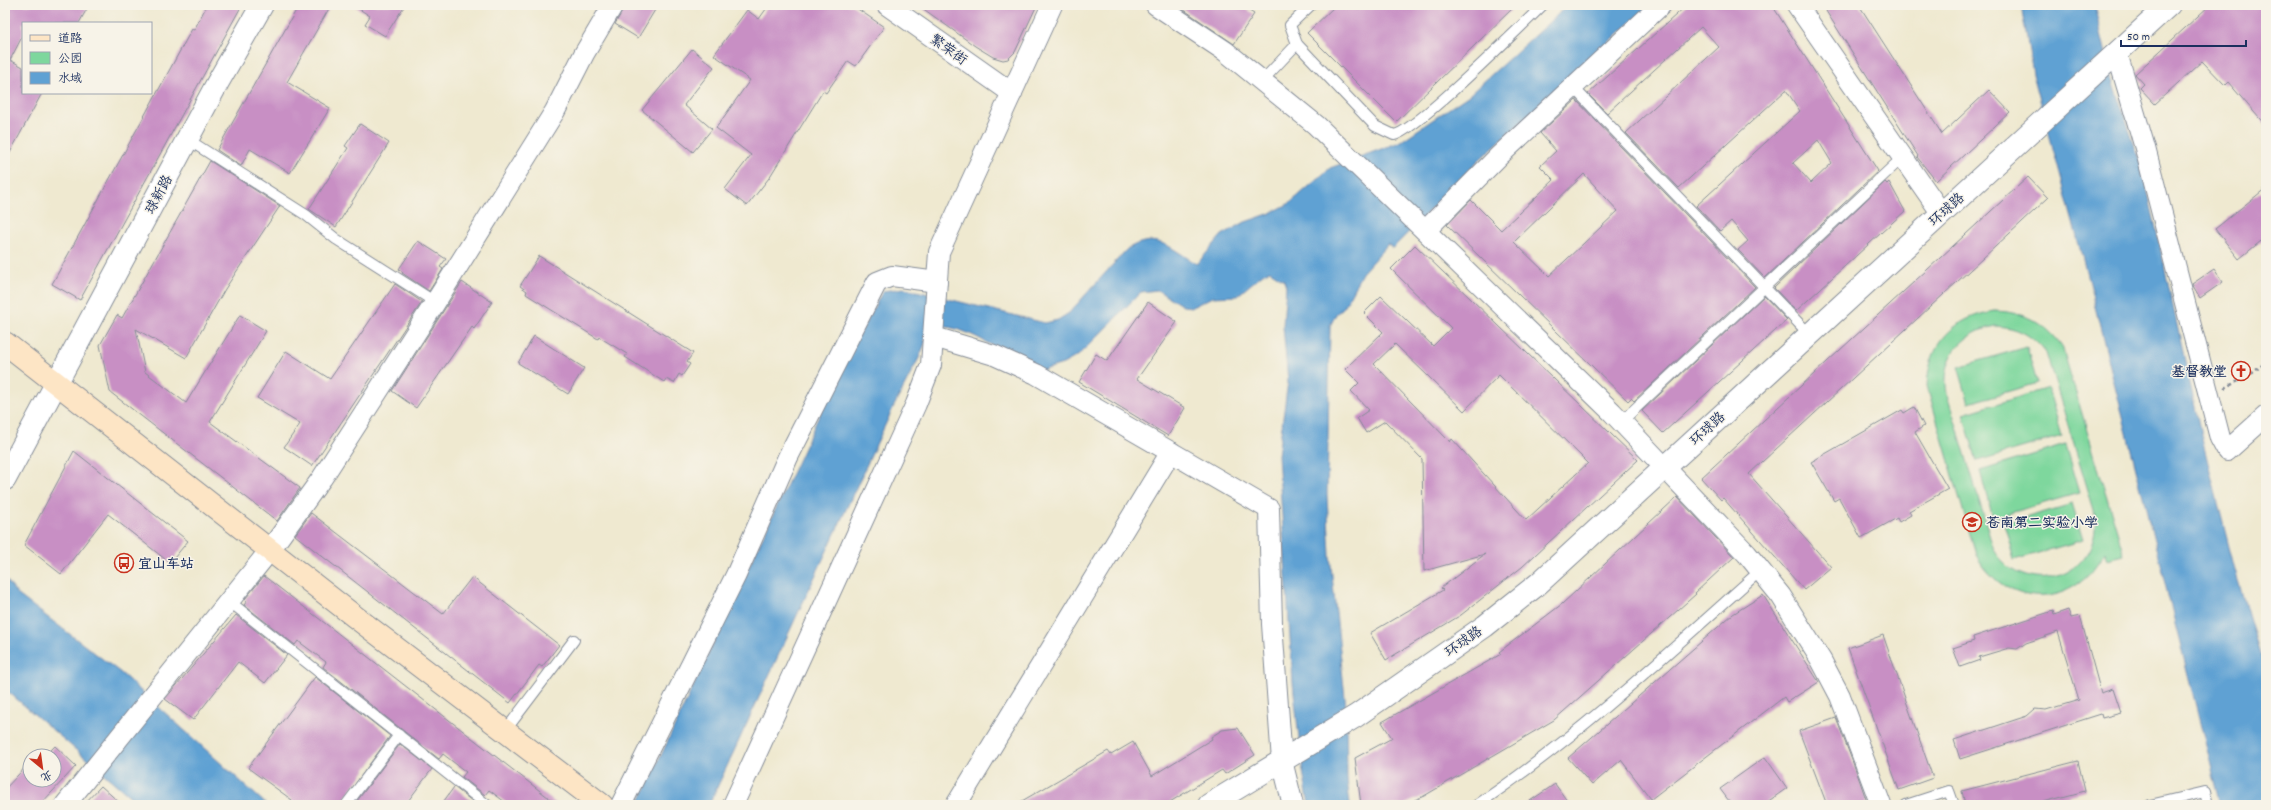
<svg xmlns="http://www.w3.org/2000/svg" width="2271" height="810" viewBox="0 0 2271 810" font-family="Dekko,'LXGW WenKai TC',sans-serif">
<style>
.green{fill:#7ed79d;stroke:#4c837e;fill-rule:evenodd}
.water{fill:#5fa1d3;stroke:#3d6898}
.building{fill:#c88fc4;fill-rule:evenodd}
.lines{fill:none;stroke-linecap:round;stroke-linejoin:round}
.service-casing{stroke:#858c97;stroke-width:12}
.minor-casing{stroke:#858c97;stroke-width:22}
.tertiary-casing{stroke:#858c97;stroke-width:24}
.secondary-casing{stroke:#858c97;stroke-width:24}
.path{stroke:#858c97;stroke-width:2.5;stroke-dasharray:3 3;stroke-linecap:butt}
.service{stroke:#fff;stroke-width:10}
.minor{stroke:#fff;stroke-width:20}
.tertiary{stroke:#fff;stroke-width:22}
.secondary{stroke:#fde5c5;stroke-width:22}
.labels{text-anchor:middle;stroke-width:3;stroke-linejoin:round;paint-order:stroke}
.street-label{font-size:14px;fill:#1b2f5e;stroke:#f7f3e8}
.poi-label{font-size:14px;font-weight:bold;fill:#1b2f5e;stroke:#f7f3e8;text-anchor:start}
</style>
<rect width="100%" height="100%" fill="#f7f3e8"/>
<filter id="ink" filterUnits="userSpaceOnUse"><feTurbulence type="fractalNoise" baseFrequency=".025" numOctaves="2"/><feDisplacementMap in="SourceGraphic" scale="8" xChannelSelector="R" yChannelSelector="G"/><feConvolveMatrix kernelMatrix="1 2 1 2 8 2 1 2 1" color-interpolation-filters="sRGB"/></filter>
<filter id="wash" filterUnits="userSpaceOnUse"><feTurbulence type="fractalNoise" baseFrequency=".012" numOctaves="4" result="noise"/><feDisplacementMap in="SourceGraphic" scale="16" xChannelSelector="R" yChannelSelector="G"/><feGaussianBlur stdDeviation="0.9" result="paint"/><feColorMatrix in="noise" values="0 0 0 0 0 0 0 0 0 0 0 0 0 0 0 0 0 1.4 0 .05"/><feComposite in="paint" operator="in"/></filter>
<g filter="url(#wash)">
<rect width="100%" height="100%" fill="#efe9d0"/>
<g class="green">
<path d="M 1994,311 C 2024,312 2045,322 2062,346 L 2124,555 L 2108,559 L 2105,552 C 2076,609 2008,612 1976,555 L 1927,386 C 1929,344 1952,318 1994,311 ZM 1995,326 C 2018,327 2032,335 2046,353 L 2094,510 C 2106,574 2029,605 1994,550 L 1947,394 C 1941,359 1960,333 1995,326 Z"/>
<path d="M 2027,347 L 2037,383 L 1969,403 L 1958,367 Z"/>
<path d="M 2048,388 L 2062,436 L 1977,461 L 1963,414 Z"/>
<path d="M 2065,445 L 2079,493 L 1993,518 L 1980,471 Z"/>
<path d="M 2072,504 L 2083,540 L 2014,560 L 2004,524 Z"/>
</g>
<g class="water">
<path d="M 1568,5 L 1650,5 L 1479,160 L 1393,248 L 1388,244 L 1362,273 L 1344,307 L 1336,314 L 1330,326 L 1327,495 L 1330,556 L 1346,707 L 1347,779 L 1350,805 L 1309,805 L 1302,766 L 1293,683 L 1278,455 L 1288,381 L 1283,326 L 1286,286 L 1284,280 L 1270,271 L 1264,273 L 1237,296 L 1212,297 L 1192,307 L 1183,306 L 1157,290 L 1141,292 L 1079,355 L 1063,364 L 1043,370 C 1004,360 974,324 932,326 L 919,358 L 894,406 L 709,805 L 638,805 L 844,362 L 883,291 L 904,288 L 1045,323 L 1058,320 L 1069,313 L 1127,249 C 1157,231 1170,248 1197,264 L 1222,235 L 1245,222 L 1271,213 L 1290,203 L 1330,168 L 1400,142 L 1469,95 Z"/>
<path d="M 2021,5 L 2094,5 L 2112,78 L 2144,174 L 2202,439 L 2234,567 L 2266,674 L 2266,805 L 2221,805 L 2086,271 L 2033,74 Z"/>
<path d="M 5,578 L 17,594 L 121,673 L 267,805 L 140,805 L 5,689 Z"/>
</g>
<g id="blocks">
<g class="building">
<path d="M 5,5 L 89,5 L 79,23 L 23,23 L 23,35 L 10,60 L 23,67 L 23,93 L 42,93 L 5,162 Z"/>
<path d="M 207,5 L 242,5 L 80,300 L 52,284 L 192,29 L 194,30 Z"/>
<path d="M 299,5 L 331,5 L 287,82 L 330,108 L 290,173 L 250,149 L 241,166 L 217,150 Z"/>
<path d="M 353,5 L 405,5 L 385,36 L 365,24 L 370,16 Z"/>
<path d="M 626,5 L 658,5 L 638,38 L 615,24 Z"/>
<path d="M 769,5 L 852,5 L 884,27 L 856,66 L 848,61 L 826,93 L 823,91 L 769,178 L 747,206 L 725,189 L 751,155 L 716,128 L 750,80 L 714,55 L 747,10 L 759,19 Z"/>
<path d="M 918,5 L 1037,5 L 1015,52 L 1008,59 L 1003,60 L 993,57 L 975,46 Z"/>
<path d="M 1177,5 L 1240,5 L 1254,14 L 1234,44 Z"/>
<path d="M 1336,5 L 1516,5 L 1396,122 L 1307,33 Z"/>
<path d="M 1687,5 L 1772,5 L 1878,171 L 1765,278 L 1738,250 L 1748,241 L 1731,221 L 1720,231 L 1696,206 L 1800,111 L 1786,90 L 1679,188 L 1626,133 L 1719,47 L 1701,27 L 1607,113 L 1588,94 ZM 1818,140 L 1832,163 L 1811,183 L 1793,163 Z"/>
<path d="M 1835,5 L 1859,5 L 1942,134 L 1989,90 L 2010,112 L 1936,181 L 1917,157 L 1918,156 L 1826,11 Z"/>
<path d="M 2210,5 L 2266,5 L 2266,126 L 2228,82 L 2225,85 L 2202,61 L 2155,104 L 2140,88 L 2144,84 L 2135,74 Z"/>
<path d="M 692,49 L 714,67 L 684,105 L 712,129 L 693,152 L 642,110 Z"/>
<path d="M 1576,100 L 1755,287 L 1634,401 L 1631,398 L 1628,401 L 1447,225 L 1471,200 L 1501,230 L 1554,180 L 1540,166 L 1556,151 L 1540,133 ZM 1584,174 L 1618,211 L 1549,276 L 1514,242 Z"/>
<path d="M 360,124 L 389,143 L 336,227 L 309,209 L 348,148 L 345,146 Z"/>
<path d="M 210,161 L 280,206 L 225,289 L 186,358 L 136,329 L 145,372 L 186,403 L 240,315 L 266,331 L 210,422 L 300,488 L 277,521 L 110,392 L 100,345 L 117,315 L 122,318 Z"/>
<path d="M 2028,177 L 2048,198 L 1749,474 L 1831,567 L 1804,590 L 1723,498 L 1721,500 L 1701,478 Z"/>
<path d="M 1885,182 L 1887,184 L 1889,182 L 1905,211 L 1796,311 L 1774,288 Z"/>
<path d="M 2266,188 L 2266,237 L 2239,259 L 2215,229 Z"/>
<path d="M 418,241 L 446,259 L 440,267 L 443,269 L 429,291 L 402,273 L 403,272 L 399,269 Z"/>
<path d="M 1415,245 L 1638,460 L 1522,567 L 1461,615 L 1386,660 L 1370,633 L 1443,590 L 1441,588 L 1485,554 L 1424,571 L 1422,459 L 1385,421 L 1366,433 L 1357,418 L 1369,410 L 1351,391 L 1359,383 L 1345,369 L 1383,332 L 1364,313 L 1381,296 L 1433,346 L 1451,328 L 1391,269 ZM 1395,344 L 1464,411 L 1499,375 L 1588,463 L 1526,520 L 1452,439 L 1450,442 L 1374,364 Z"/>
<path d="M 539,256 L 693,353 L 687,362 L 690,364 L 682,376 L 679,374 L 674,383 L 666,379 L 664,382 L 625,357 L 627,354 L 599,337 L 598,339 L 526,294 L 527,291 L 520,286 Z"/>
<path d="M 2214,269 L 2223,282 L 2200,298 L 2192,284 Z"/>
<path d="M 462,282 L 492,302 L 474,329 L 472,327 L 416,408 L 392,391 Z"/>
<path d="M 395,284 L 422,302 L 312,466 L 284,447 L 300,424 L 257,398 L 286,351 L 330,379 Z"/>
<path d="M 1764,296 L 1787,320 L 1663,433 L 1642,411 Z"/>
<path d="M 1148,302 L 1177,322 L 1137,379 L 1185,408 L 1168,436 L 1079,382 L 1096,354 L 1107,361 Z"/>
<path d="M 534,336 L 584,368 L 568,394 L 518,363 Z"/>
<path d="M 1914,407 L 1924,426 L 1915,432 L 1948,489 L 1909,511 L 1911,515 L 1899,522 L 1897,518 L 1861,538 L 1839,498 L 1834,501 L 1811,462 L 1902,410 L 1904,413 Z"/>
<path d="M 74,451 L 188,541 L 170,563 L 108,514 L 61,574 L 24,545 Z"/>
<path d="M 1677,497 L 1734,557 L 1695,593 L 1696,594 L 1554,720 L 1424,796 L 1403,805 L 1361,805 L 1355,758 L 1392,738 L 1382,722 L 1501,654 L 1499,652 L 1562,604 Z"/>
<path d="M 311,513 L 443,614 L 472,577 L 559,645 L 542,667 L 539,665 L 510,703 L 295,535 Z"/>
<path d="M 264,576 L 335,631 L 558,805 L 509,805 L 489,790 L 485,795 L 462,777 L 466,772 L 443,754 L 439,759 L 323,667 L 326,662 L 298,641 L 295,645 L 244,605 L 247,601 L 245,599 Z"/>
<path d="M 1763,595 L 1819,682 L 1787,702 L 1784,697 L 1651,799 L 1621,760 L 1592,785 L 1568,758 L 1733,614 Z"/>
<path d="M 2068,610 L 2071,618 L 2080,616 L 2101,693 L 2113,689 L 2121,713 L 2102,718 L 2101,714 L 1960,759 L 1954,740 L 2027,716 L 2035,709 L 2046,710 L 2079,700 L 2058,632 L 2026,643 L 2017,649 L 2009,648 L 1979,657 L 1980,660 L 1960,667 L 1953,648 L 1974,641 L 1973,637 L 2053,611 L 2054,615 Z"/>
<path d="M 236,615 L 287,655 L 265,683 L 238,662 L 193,720 L 165,699 Z"/>
<path d="M 1883,635 L 1933,778 L 1899,790 L 1848,648 Z"/>
<path d="M 315,677 L 390,736 L 340,805 L 288,805 L 292,800 L 248,768 Z"/>
<path d="M 1836,718 L 1858,776 L 1868,805 L 1827,805 L 1799,731 Z"/>
<path d="M 1238,728 L 1255,755 L 1225,774 L 1222,770 L 1165,805 L 1015,805 L 1108,751 L 1111,755 L 1133,742 L 1152,776 L 1212,739 L 1211,737 L 1222,730 Z"/>
<path d="M 400,744 L 432,769 L 405,805 L 354,805 Z"/>
<path d="M 55,746 L 76,766 L 40,805 L 5,805 L 5,789 L 30,762 L 30,780 L 54,780 L 54,756 L 45,756 Z"/>
<path d="M 1765,757 L 1787,788 L 1763,805 L 1732,805 L 1720,789 Z"/>
<path d="M 2078,761 L 2085,791 L 2032,805 L 1965,805 L 1962,791 Z"/>
<path d="M 1555,784 L 1570,805 L 1524,805 Z"/>
<path d="M 101,786 L 122,805 L 83,805 Z"/>
<path d="M 454,787 L 477,805 L 441,805 Z"/>
</g>
</g>
</g>
<g filter="url(#ink)">
<use href="#blocks" fill-opacity="0" stroke="#858c97" stroke-width="1"/>
<g class="lines">
<g class="service-casing">
<g id="service">
<path d="M 1311,5 L 1290,25 L 1297,44 L 1375,126 L 1394,135 C 1415,132 1521,26 1543,5"/>
<path d="M 1263,80 L 1297,44"/>
<path d="M 1573,87 L 1810,335"/>
<path d="M 187,139 L 306,215 L 336,239 L 435,302"/>
<path d="M 1621,422 L 1903,157"/>
<path d="M 229,601 L 487,805"/>
<path d="M 505,731 L 574,640"/>
<path d="M 346,805 L 399,735"/>
<path d="M 1477,805 C 1579,736 1669,652 1761,570"/>
<path d="M 1906,805 L 1949,791 L 1954,805"/>
<path d="M 2150,805 L 2205,792 L 2208,805"/>
</g>
</g>
<g class="minor-casing">
<g id="minor">
<path d="M 887,5 L 1012,93"/>
<path d="M 1156,5 L 1225,51 L 1316,125 L 1612,412 L 1747,554 L 1781,596 L 1821,660 L 1840,696 L 1881,805"/>
<path d="M 1797,5 L 1942,214"/>
<path d="M 2117,53 L 2145,148 L 2220,438 L 2227,451 L 2266,416"/>
<path d="M 1426,230 L 1500,155 L 1661,5"/>
<path d="M 934,337 L 994,355 L 1036,374 L 1269,509 L 1272,624 L 1282,761 L 1293,805"/>
<path d="M 65,805 L 270,550 L 322,478 L 433,306 L 555,111 L 584,54 L 613,5"/>
<path d="M 621,805 L 736,575 L 788,457 L 877,282 L 892,276 L 937,282"/>
<path d="M 733,805 L 916,404 L 931,365 L 939,252 L 1052,5"/>
<path d="M 956,805 L 1171,452"/>
</g>
</g>
<g class="tertiary-casing">
<g id="tertiary">
<path d="M 5,479 L 218,82 L 262,5"/>
<path d="M 1209,805 L 1356,716 L 1485,626 L 1538,584 L 2169,5"/>
</g>
</g>
<g class="secondary-casing">
<path id="secondary" d="M 5,343 L 354,616 L 602,805"/>
</g>
<path class="path" d="M 2225,388 L 2250,375 L 2266,362"/>
<use href="#service" class="service"/>
<use href="#minor" class="minor"/>
<use href="#tertiary" class="tertiary"/>
<use href="#secondary" class="secondary"/>
</g>
</g>
<defs>
<g id="church-ring" transform="scale(1)"><circle r="9.5" fill="#f7f3e8" stroke="#c8321e" stroke-width="1.5"/><path d="M-1.2-6h2.4v3.5h3.3v2.4h-3.3V6h-2.4V-.1h-3.3v-2.4h3.3Z" fill="#c8321e"/></g>
<g id="school-ring" transform="scale(1)"><circle r="9.5" fill="#f7f3e8" stroke="#c8321e" stroke-width="1.5"/><path d="M0-5L7-2L0 1L-7-2ZM-4 1L0 2.5L4 1V4Q0 6-4 4Z" fill="#c8321e"/></g>
<g id="bus-ring" transform="scale(1)"><circle r="9.5" fill="#f7f3e8" stroke="#c8321e" stroke-width="1.5"/><path d="M-5-6H5V4H4V6H2V4H-2V6H-4V4H-5ZM-3.5-4V0h7V-4ZM-3.5 1.2v1.5H-2V1.2ZM2 1.2v1.5H3.5V1.2Z" fill="#c8321e"/></g>
</defs>
<g fill-rule="evenodd">
<use href="#church-ring" x="2241" y="371"/>
<use href="#school-ring" x="1972" y="522"/>
<use href="#bus-ring" x="124" y="563"/>
</g>
<g class="labels">
<g class="street-label">
<text transform="translate(949 49) rotate(35)" y="5">繁荣街</text>
<text transform="translate(158 194) rotate(-62)" y="5">球新路</text>
<text transform="translate(1946 209) rotate(-42)" y="5">环球路</text>
<text transform="translate(1707 428) rotate(-43)" y="5">环球路</text>
<text transform="translate(1463 641) rotate(-35)" y="5">环球路</text>
</g>
<g class="poi-label">
<text x="2227" y="376" text-anchor="end">基督教堂</text>
<text x="1986" y="527">苍南第二实验小学</text>
<text x="138" y="568">宜山车站</text>
</g>
</g>
<rect width="2271" height="810" fill="none" stroke="#f7f3e8" stroke-width="20"/>
<rect x="22" y="22" width="130" height="72" fill="#f7f3e8" stroke="#9fa5b1"/>
<rect x="30" y="35" width="20" height="6" fill="#fde5c5" stroke="#9fa5b1"/>
<text x="58" y="42" font-size="12" fill="#1b2f5e">道路</text>
<rect x="30" y="52" width="20" height="12" fill="#7ed79d" stroke="#9fa5b1"/>
<text x="58" y="62" font-size="12" fill="#1b2f5e">公园</text>
<rect x="30" y="72" width="20" height="12" fill="#5fa1d3" stroke="#9fa5b1"/>
<text x="58" y="82" font-size="12" fill="#1b2f5e">水域</text>
<g transform="translate(42 768) rotate(151)"><circle r="19" fill="#f7f3e8" stroke="#9fa5b1"/>
<path d="M0-3L7 15L0 10L-7 15Z" fill="#c8321e"/>
<text y="-6" font-size="11" font-weight="bold" text-anchor="middle" fill="#1b2f5e">北</text>
</g>
<path d="M2121 40v6h125v-6" fill="none" stroke="#1b2f5e" stroke-width="2"/>
<text x="2127" y="40" font-size="12" fill="#1b2f5e" stroke="#f7f3e8" stroke-width="3" paint-order="stroke">50 m</text>
</svg>
